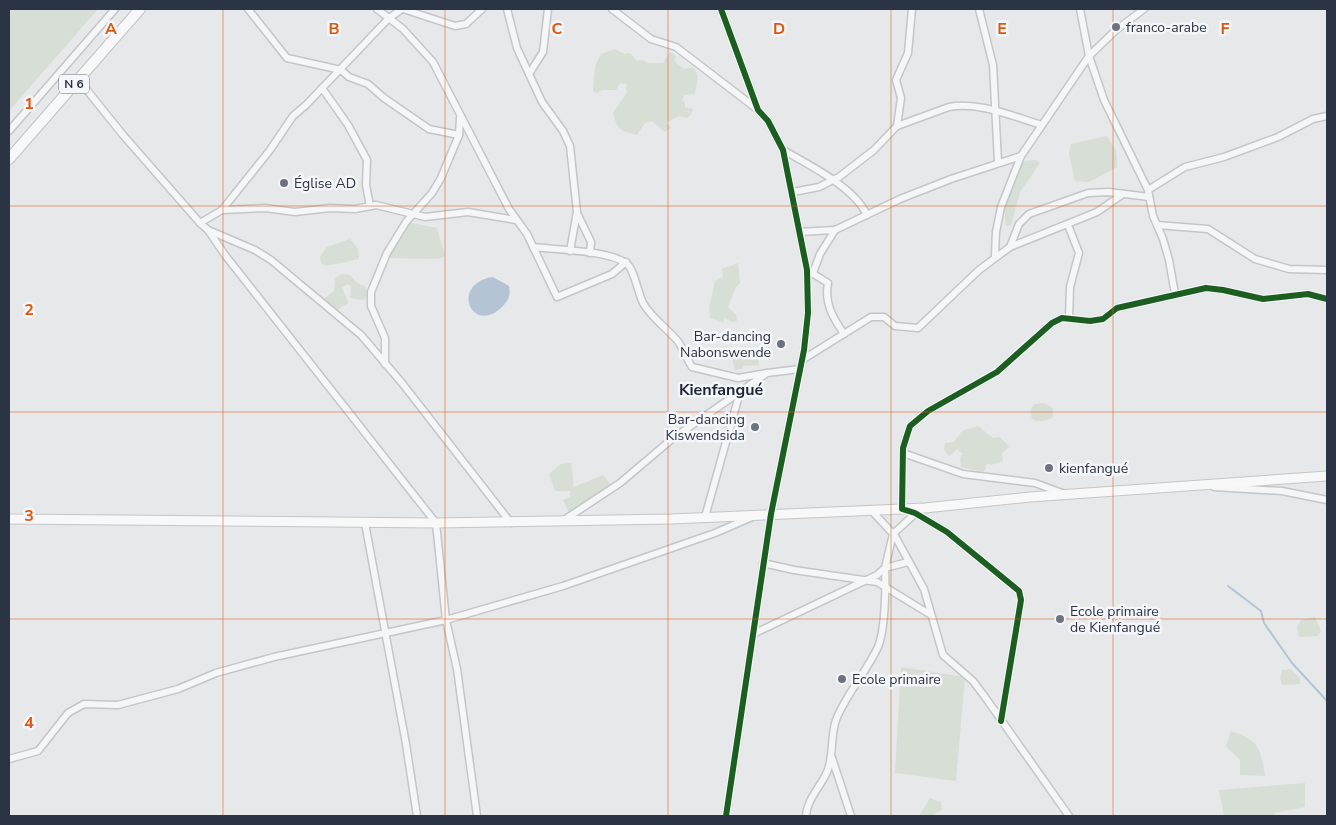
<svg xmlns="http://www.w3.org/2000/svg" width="1336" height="825" viewBox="0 0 1336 825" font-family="'Nunito Sans',sans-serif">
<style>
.green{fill:#d6ded6}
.water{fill:#b4c4d5}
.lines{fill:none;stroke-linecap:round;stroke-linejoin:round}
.stream{stroke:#b4c4d5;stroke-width:2}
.street-casing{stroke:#c4c6c8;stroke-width:9}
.secondary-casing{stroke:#c4c6c8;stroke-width:11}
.primary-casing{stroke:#c2c5c8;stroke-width:12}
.street{stroke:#f5f6f7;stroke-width:6}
.secondary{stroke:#f8f8f8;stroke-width:9}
.primary{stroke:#f8f8f8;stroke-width:10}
.cycleway-casing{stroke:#f4f6f9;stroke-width:9}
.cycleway{stroke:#1b5e20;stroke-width:6}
.grid{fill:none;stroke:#df570f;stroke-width:1;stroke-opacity:0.55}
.poi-dot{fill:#6c737f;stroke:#f4f6f9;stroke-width:2}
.labels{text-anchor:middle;stroke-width:5;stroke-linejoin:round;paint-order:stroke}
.shield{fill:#f4f6f9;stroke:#676e7b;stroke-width:1}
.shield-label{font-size:12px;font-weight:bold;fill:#2b3445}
.poi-label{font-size:14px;fill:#2b3445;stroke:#f4f6f9;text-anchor:start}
.quarter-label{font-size:16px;font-weight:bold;fill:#1d2536;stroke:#f4f6f9}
.grid-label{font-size:16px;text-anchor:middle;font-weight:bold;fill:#df570f;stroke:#f4f6f9;stroke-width:5;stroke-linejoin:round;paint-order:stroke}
</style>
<rect width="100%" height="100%" fill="#e6e8ea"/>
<g class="green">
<path d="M 9,9 L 98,9 L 9,111 Z"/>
<path d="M 615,49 L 624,54 L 630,53 L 637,61 L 642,60 L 648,63 L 663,63 L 670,52 L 676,56 L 674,61 L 684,69 L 693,67 L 698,76 L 695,94 L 684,95 L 682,101 L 685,101 L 685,107 L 693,109 L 691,115 L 687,118 L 679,116 L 666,123 L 671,128 L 665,132 L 652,121 L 645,123 L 637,135 C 619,130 618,131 613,113 L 628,91 L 626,90 L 627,84 L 620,83 L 616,90 L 602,90 L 597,93 L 593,91 L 595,66 L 601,54 Z"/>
<path d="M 1107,136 L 1116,151 L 1117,167 L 1089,182 L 1075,181 L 1069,154 L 1071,144 Z"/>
<path d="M 1036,160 L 1040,163 L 1020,192 L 1011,225 L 1006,226 L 1004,205 L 1019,166 L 1025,161 Z"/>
<path d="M 407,222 L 437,228 L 445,256 L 438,259 L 388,258 Z"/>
<path d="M 350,239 L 358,249 L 359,259 L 326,266 L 321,263 L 320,257 L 327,247 Z"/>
<path d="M 738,263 L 740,283 L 736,287 L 728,307 L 736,315 L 737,321 L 731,322 L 725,317 L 723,322 L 710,318 L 709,308 L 715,281 L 723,277 L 722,269 Z"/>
<path d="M 342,274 L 350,275 L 357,283 L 365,286 L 367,293 L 365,300 L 350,298 L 351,287 L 348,284 L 342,287 L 348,303 L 336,311 L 325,303 L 325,298 L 334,291 L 335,278 Z"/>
<path d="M 746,349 L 747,355 L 757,354 L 759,365 L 743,366 L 742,369 L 735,370 L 731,354 L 737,350 Z"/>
<path d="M 1043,403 L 1053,408 L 1053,417 C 1046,421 1040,423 1032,419 L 1030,411 L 1034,404 Z"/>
<path d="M 978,426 L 993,438 L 1000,437 L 1009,447 L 1002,453 L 1003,461 L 991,465 L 989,463 L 986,465 L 986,469 L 983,472 L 961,467 L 960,458 L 963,454 L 957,449 L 949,456 L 944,449 L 945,443 L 954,442 L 962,431 Z"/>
<path d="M 571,463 L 574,487 L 603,475 L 611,485 L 570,514 L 563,500 L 570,497 L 570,491 L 555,491 L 549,474 L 561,464 Z"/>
<path d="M 1315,617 L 1321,631 L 1318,636 L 1299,637 L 1297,627 L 1301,620 Z"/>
<path d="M 901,667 L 965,677 L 956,781 L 895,773 Z"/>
<path d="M 1290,669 L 1300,678 L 1300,684 L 1282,685 L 1280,678 L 1282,670 Z"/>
<path d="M 1231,731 C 1259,740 1261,749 1265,776 L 1240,775 L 1240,760 L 1226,746 Z"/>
<path d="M 1305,783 L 1305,807 L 1275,813 L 1274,816 L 1224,816 L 1219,790 Z"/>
<path d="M 930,798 L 941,802 L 942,810 L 931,816 L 919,816 Z"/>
</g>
<path class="water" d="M 493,277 L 509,286 C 511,296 508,301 502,307 C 472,336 449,284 493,277 Z"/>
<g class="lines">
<g class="stream">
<path d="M 1327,553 L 1327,587"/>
<path d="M 1228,586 L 1261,611 L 1264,623 L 1292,663 L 1327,701"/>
</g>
<g class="street-casing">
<g id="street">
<path d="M 248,9 L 287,58 L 341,70 L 349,77 L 368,84 L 384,98 L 429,129 L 459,135"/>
<path d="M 377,9 L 403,29 L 433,62 L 509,209 L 527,234 L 557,297 L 612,274 L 626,262"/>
<path d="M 403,9 L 455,26 L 466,24 L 482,9"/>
<path d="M 507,9 L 517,48 L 542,102 L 563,131 L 570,146 L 577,212 L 570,251"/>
<path d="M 612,9 L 651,39 L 676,47 L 757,109"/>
<path d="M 721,9 L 758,110 L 768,121 L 783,150 L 807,270 L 808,313 L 804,350 L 771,514 L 726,816"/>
<path d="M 979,9 L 993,65 L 998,162"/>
<path d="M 1080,9 L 1089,56 L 1104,100 L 1148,190 L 1153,216 L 1163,239 L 1169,260 L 1175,294"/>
<path d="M 529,74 L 543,52 L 548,9"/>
<path d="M 78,79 L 123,135 L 200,223 L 208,230 L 255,250 L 271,260 L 361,335 L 402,383 L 511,523"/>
<path d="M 322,88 L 348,125 L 367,160 L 366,185 L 370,206"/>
<path d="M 897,126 L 901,98 L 896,80 L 908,53 L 912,9"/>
<path d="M 9,131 L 115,9"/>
<path d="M 783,150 C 809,165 854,187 867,215"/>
<path d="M 1148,190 L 1185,167 L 1224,157 L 1278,137 L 1313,119 L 1327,116"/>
<path d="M 793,192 L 819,187 L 839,177 L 874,150 L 897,126 L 949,107 C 979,101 1014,117 1042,125"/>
<path d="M 222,210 L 270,150 L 293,116 L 306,105 L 389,18 L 402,9"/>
<path d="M 577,213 L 591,242 L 590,253"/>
<path d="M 200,223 L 222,210 L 265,208 L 295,212 L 330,208 L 355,209 L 376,205 L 425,217 L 468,212 L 516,220"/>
<path d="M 1068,225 L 1079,253 L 1070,287 L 1069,318"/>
<path d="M 1157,225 L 1208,229 L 1255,259 L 1289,269 L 1327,270"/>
<path d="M 208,230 L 225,255 L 436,523 L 446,620 L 457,669 L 477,816"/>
<path d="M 799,232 L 835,230 L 900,199 L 951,179 L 1021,156"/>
<path d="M 533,247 C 556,250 610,250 627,264 C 634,269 638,293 643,303 C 651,317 664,326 674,337 C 683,345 685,357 692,367 L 738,378 L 767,373"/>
<path d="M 1010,247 L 1097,212 L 1123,194"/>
<path d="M 995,256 L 996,232 L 1001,207 L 1021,156 L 1089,56 L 1116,30 L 1144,9"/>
<path d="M 807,270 L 828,283 C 824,303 833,318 844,334"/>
<path d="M 813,273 L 820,254 L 835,230"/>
<path d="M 802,360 L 871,317 L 884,317 L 895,326 L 918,328 L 979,270 L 1010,247 L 1019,224 L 1029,214 L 1088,193 L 1109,192 L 1149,197"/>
<path d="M 385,364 L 385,338 L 371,306 L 371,292 L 387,253 L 406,222 L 432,193 L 441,178 L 459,135 L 460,118"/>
<path d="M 903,453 L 963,474 L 1035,483 L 1062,493"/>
<path d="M 1214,487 L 1282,491 L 1327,500"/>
<path d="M 872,511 L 895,536 L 924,589 L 943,655 L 973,681 L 985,697 L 1069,816"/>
<path d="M 705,517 L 740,392"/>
<path d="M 564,520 L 620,483 L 672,439 L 767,373 L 800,369"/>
<path d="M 365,523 L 406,744 L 417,816"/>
<path d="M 763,563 L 794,570 L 877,582 L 931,615"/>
<path d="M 753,634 L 877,575 L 885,568 L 893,534 L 917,512"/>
<path d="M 1001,721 L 1021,600 L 1019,591 L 947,532 L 915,513 L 902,509 L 903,448 L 910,426 L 928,411 L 997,372 L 1052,323 L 1062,318 L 1090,321 L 1103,319 L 1117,308 L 1206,288 L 1223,290 L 1263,299 L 1308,294 L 1327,299"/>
<path d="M 832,758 L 851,816"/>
<path d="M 9,759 L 38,751 L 68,713 L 84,704 L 118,705 L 178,689 L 216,673 L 274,657 L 446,620 L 563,586 L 715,533 L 752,517"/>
<path d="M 806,816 C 807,799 820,788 827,772 C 834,756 830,737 836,720 C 846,694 866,673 878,647 C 885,630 886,588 885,568 L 908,562"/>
</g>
</g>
<g class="secondary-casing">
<path id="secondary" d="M 9,519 L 436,523 L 671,519 L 925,508 L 1030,497 L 1327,476"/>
</g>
<g class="primary-casing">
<path id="primary" d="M 9,159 L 140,9"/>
</g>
<use href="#street" class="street"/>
<use href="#secondary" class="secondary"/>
<use href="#primary" class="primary"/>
<g class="cycleway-casing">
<g id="cycleway">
<path d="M 721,9 L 758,110 L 768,121 L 783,150 L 807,270 L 808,313 L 804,350 L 771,514 L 726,816"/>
<path d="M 1001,721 L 1021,600 L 1019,591 L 947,532 L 915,513 L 902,509 L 903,448 L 910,426 L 928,411 L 997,372 L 1052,323 L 1062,318 L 1090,321 L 1103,319 L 1117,308 L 1206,288 L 1223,290 L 1263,299 L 1308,294 L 1327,299"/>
</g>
</g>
<use href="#cycleway" class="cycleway"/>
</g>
<path class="grid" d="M 223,9 L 223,816M 445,9 L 445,816M 668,9 L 668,816M 891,9 L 891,816M 1113,9 L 1113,816M 9,206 L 1327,206M 9,412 L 1327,412M 9,619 L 1327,619"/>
<g class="poi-dot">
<circle cx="1116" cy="27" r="5"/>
<circle cx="284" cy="183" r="5"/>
<circle cx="781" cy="344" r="5"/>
<circle cx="755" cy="427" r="5"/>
<circle cx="1049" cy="468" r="5"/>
<circle cx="1060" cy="619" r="5"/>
<circle cx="842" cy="679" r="5"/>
</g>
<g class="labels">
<rect class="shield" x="59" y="74.5" width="30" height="19" rx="4"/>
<g class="shield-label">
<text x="74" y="88">N 6</text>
</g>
<g class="poi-label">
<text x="1126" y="32">franco-arabe</text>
<text x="294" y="188">Église AD</text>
<text x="771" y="341" text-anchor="end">Bar-dancing<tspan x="771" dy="16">Nabonswende</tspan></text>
<text x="745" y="424" text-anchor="end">Bar-dancing<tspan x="745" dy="16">Kiswendsida</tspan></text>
<text x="1059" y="473">kienfangué</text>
<text x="1070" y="616">Ecole primaire<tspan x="1070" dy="16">de Kienfangué</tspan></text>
<text x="852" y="684">Ecole primaire</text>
</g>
<g class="quarter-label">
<text x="721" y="395">Kienfangué</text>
</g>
</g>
<g class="grid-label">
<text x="111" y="34">A</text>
<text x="334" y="34">B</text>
<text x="557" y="34">C</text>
<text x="779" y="34">D</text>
<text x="1002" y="34">E</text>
<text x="1225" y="34">F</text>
<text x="29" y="109">1</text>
<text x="29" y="315">2</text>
<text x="29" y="521">3</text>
<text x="29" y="728">4</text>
</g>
<rect width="1336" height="825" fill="none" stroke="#2b3445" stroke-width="20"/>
</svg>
